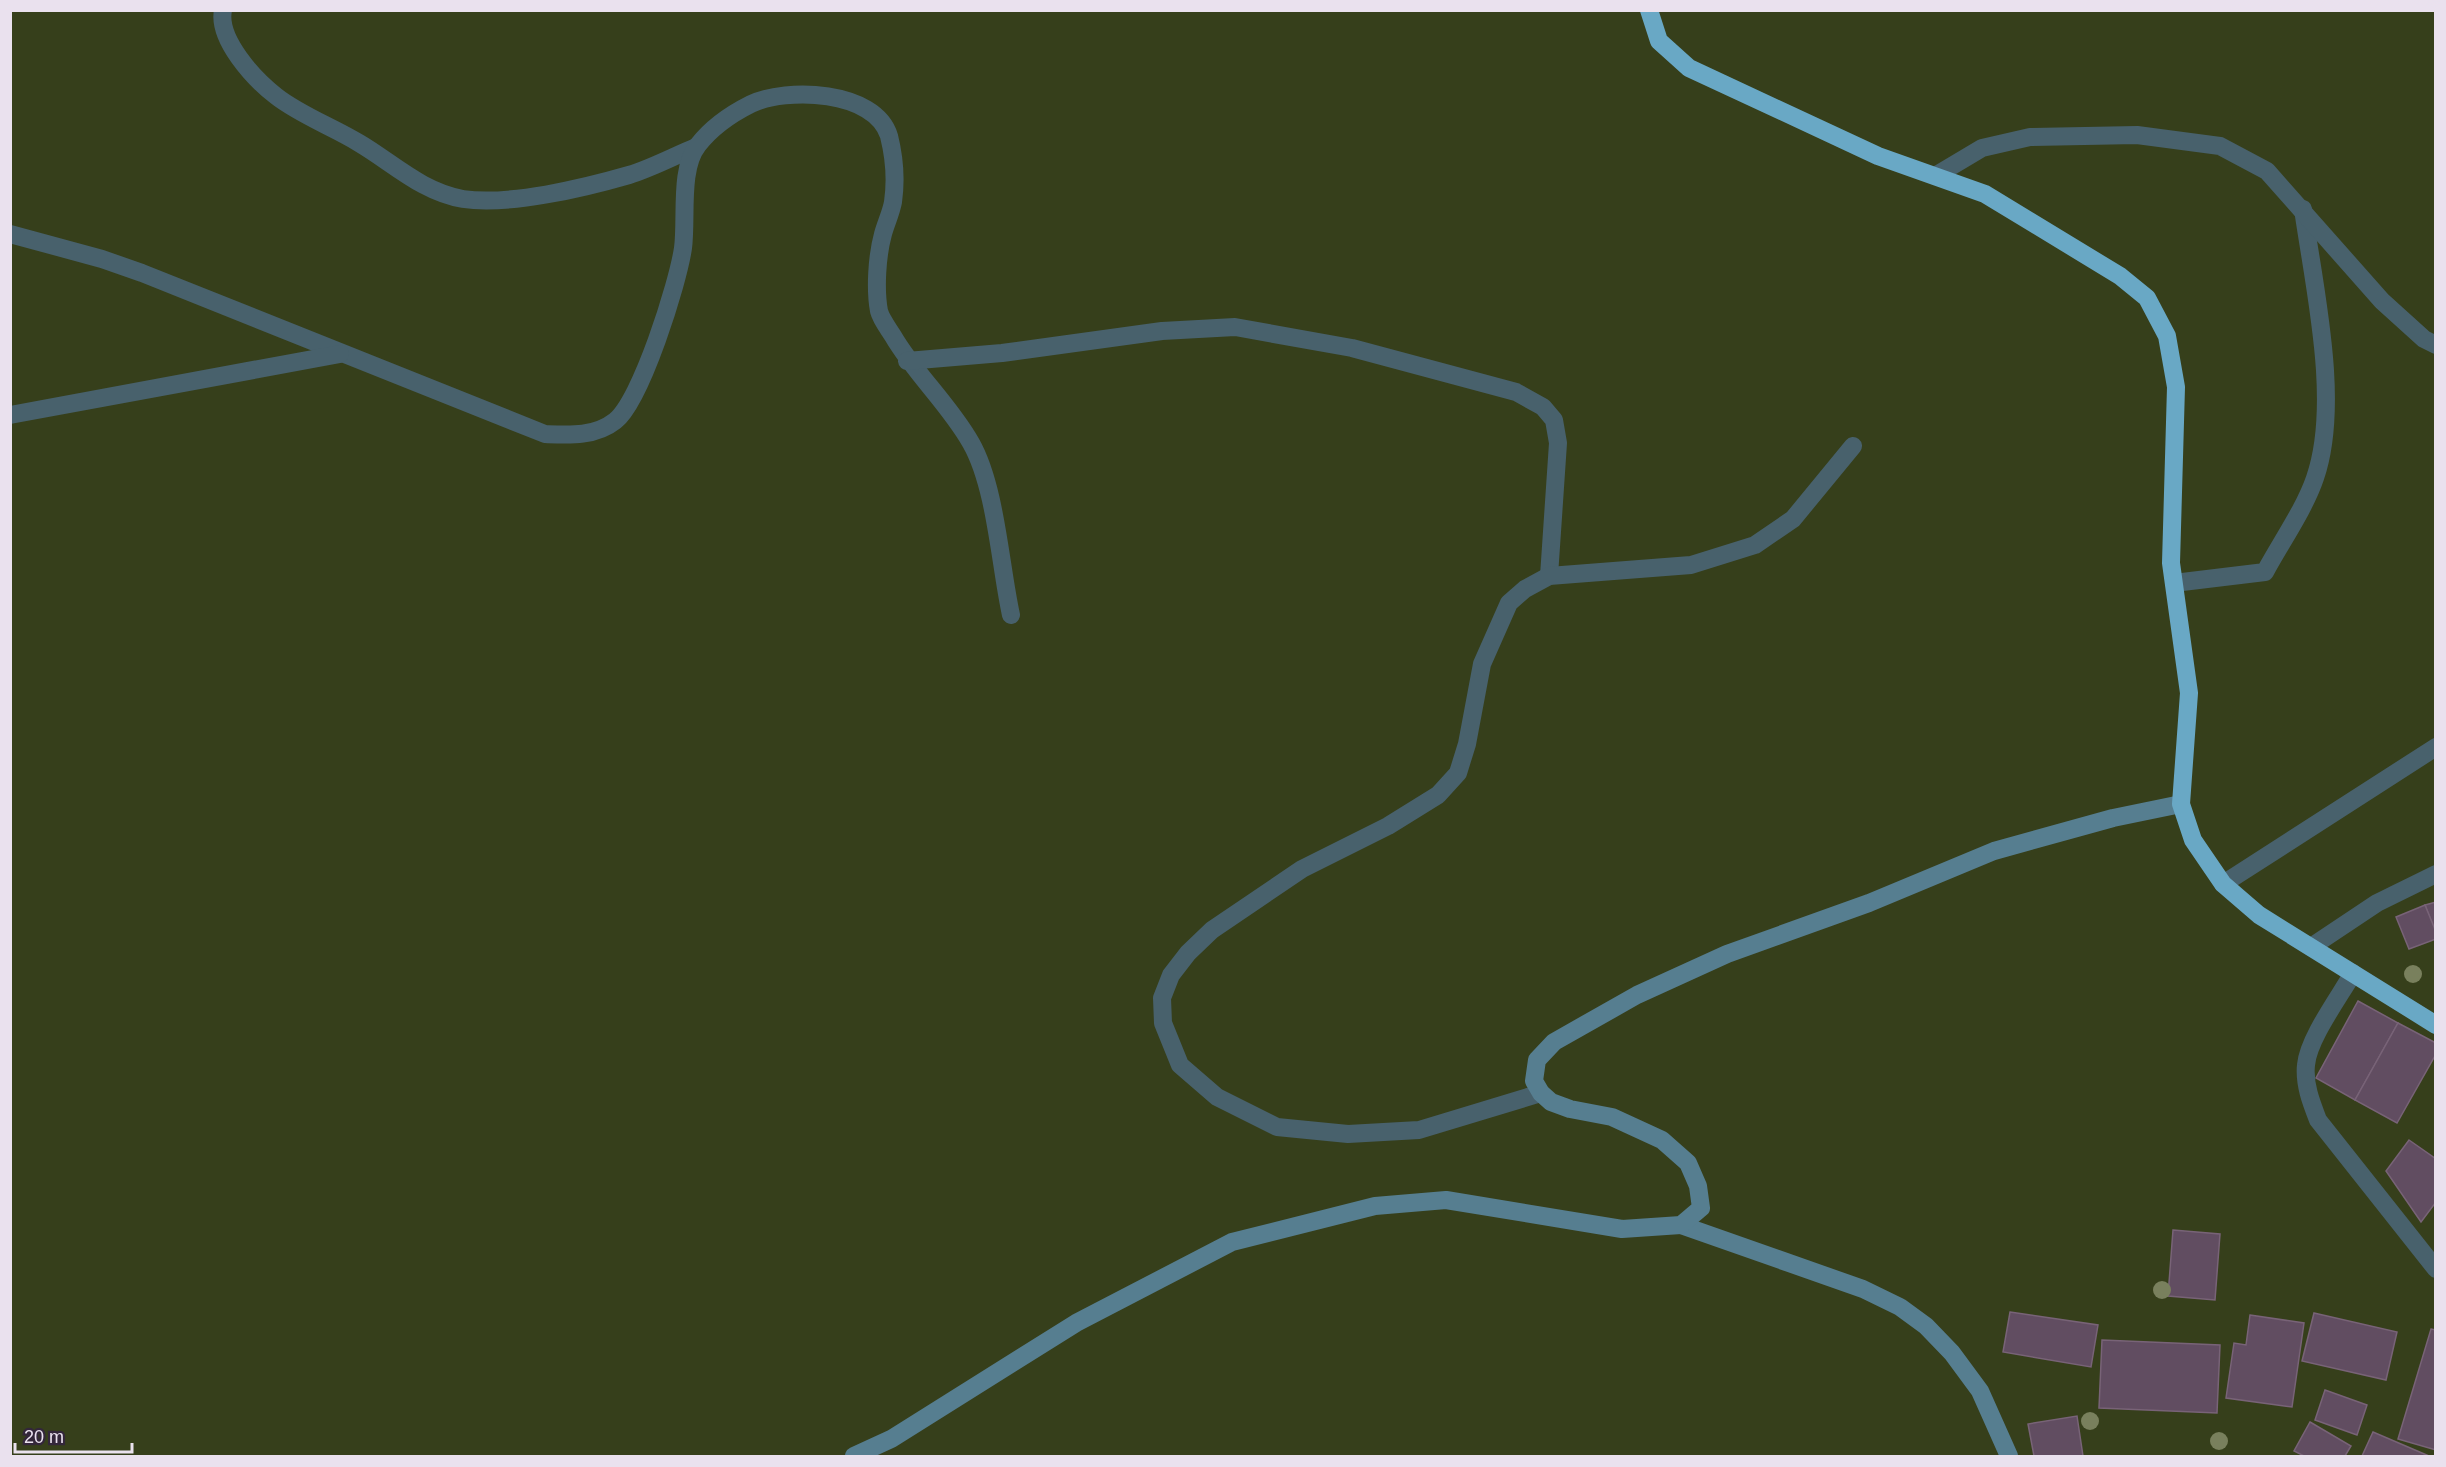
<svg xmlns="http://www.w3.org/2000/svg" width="2446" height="1467" viewBox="0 0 2446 1467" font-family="Arial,sans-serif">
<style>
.green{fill:#363f1b}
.building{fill:#614d61;stroke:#786377;stroke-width:1.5}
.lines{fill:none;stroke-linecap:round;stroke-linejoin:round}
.lane{stroke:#48616c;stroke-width:18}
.street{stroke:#48616c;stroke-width:18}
.secondary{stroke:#567e90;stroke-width:18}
.highway{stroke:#69a8c5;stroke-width:18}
.tree{fill:#79805d}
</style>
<rect width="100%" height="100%" fill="#33263a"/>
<path class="green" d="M 10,11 L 2435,11 L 2435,1456 L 11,1456 Z"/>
<g class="building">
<path d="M 2436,902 L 2436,930 L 2435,931 L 2425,905 Z"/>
<path d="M 2425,905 L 2436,932 L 2436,939 L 2409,949 L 2396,917 Z"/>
<path d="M 2358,1001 L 2398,1023 L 2355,1100 L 2316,1078 Z"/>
<path d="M 2398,1023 L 2436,1043 L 2436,1054 L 2397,1123 L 2355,1100 Z"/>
<path d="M 2409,1140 L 2436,1159 L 2436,1202 L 2421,1222 L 2386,1171 Z"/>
<path d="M 2173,1230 L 2220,1234 L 2215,1300 L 2168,1296 Z"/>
<path d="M 2010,1312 L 2098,1325 L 2091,1367 L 2003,1352 Z"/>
<path d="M 2314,1313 L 2397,1332 L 2386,1380 L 2302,1361 Z"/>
<path d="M 2250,1315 L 2304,1323 L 2292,1407 L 2226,1398 L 2234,1343 L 2246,1345 Z"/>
<path d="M 2431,1329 L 2436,1330 L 2436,1450 L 2398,1439 Z"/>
<path d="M 2102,1340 L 2220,1345 L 2217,1413 L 2099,1408 Z"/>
<path d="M 2325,1390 L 2367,1405 L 2357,1435 L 2315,1420 Z"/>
<path d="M 2077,1416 L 2083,1456 L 2034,1456 L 2028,1424 Z"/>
<path d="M 2310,1422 L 2351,1446 L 2345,1456 L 2304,1456 L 2294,1451 Z"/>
<path d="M 2373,1432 L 2429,1456 L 2362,1456 Z"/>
</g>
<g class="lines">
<path class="lane" d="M 2174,583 L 2265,572 C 2280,544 2305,508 2315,478 C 2341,403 2314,287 2303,209"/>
<g class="street">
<path d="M 223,10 C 217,39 254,79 276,96 C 300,115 333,127 359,143 C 393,163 422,192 463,199 C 509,206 584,188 629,175 C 652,168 674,156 696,147"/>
<path d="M 1935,176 L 1982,148 L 2030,137 L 2137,135 L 2220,146 L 2267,171 L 2382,301 L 2424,339 L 2436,345"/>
<path d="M 10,234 L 102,259 L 142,273 L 545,434 C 568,435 595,437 615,421 C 641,401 678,283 683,248 C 687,218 679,169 698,145 C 712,127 731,114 751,104 C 786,87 875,90 889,136 C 894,156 896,181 893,202 C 891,213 886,223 883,234 C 877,256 875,289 879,311 C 881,319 888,328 893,336 C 915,374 949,404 971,443 C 996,487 1000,565 1011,615"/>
<path d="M 907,361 L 1002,353 L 1162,331 L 1235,327 L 1352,348 L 1516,392 L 1543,407 L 1554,420 L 1558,443 L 1549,576"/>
<path d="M 10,415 L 340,354"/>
<path d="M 2223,884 L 2436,747"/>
<path d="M 2311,947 L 2377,903 L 2436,874"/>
<path d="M 2353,973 C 2340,996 2308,1039 2306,1065 C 2304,1084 2311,1102 2318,1120 L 2436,1269"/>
<path d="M 1541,1093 L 1419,1130 L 1348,1134 L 1277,1127 L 1217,1097 L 1180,1065 L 1163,1023 L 1162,998 L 1171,975 L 1188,953 L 1212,930 L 1302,869 L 1388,826 L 1438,795 L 1458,773 L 1467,744 L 1482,664 L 1509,603 L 1525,589 L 1549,576 L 1691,565 L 1755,545 L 1793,519 L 1853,446"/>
</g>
<g class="secondary">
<path d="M 1681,1225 L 1863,1289 L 1900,1307 L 1926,1326 L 1952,1353 L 1980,1391 L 2009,1456"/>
<path d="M 854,1456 L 891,1439 L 1076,1323 L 1232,1242 L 1375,1206 L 1446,1200 L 1622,1229 L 1681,1225 L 1701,1208 L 1698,1186 L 1688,1163 L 1662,1140 L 1612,1117 L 1570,1109 L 1551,1102 L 1541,1093 L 1534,1081 L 1537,1060 L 1554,1042 L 1637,995 L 1727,954 L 1869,903 L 1994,851 L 2113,818 L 2181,804"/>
</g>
<path class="highway" d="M 1649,10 L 1659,41 L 1689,68 L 1878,156 L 1985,194 L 2120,276 L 2147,298 L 2167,336 L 2176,387 L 2171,563 L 2189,693 L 2181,804 L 2193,840 L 2223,884 L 2259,915 L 2436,1025"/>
</g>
<g class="tree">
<circle cx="2413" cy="974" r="9"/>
<circle cx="2162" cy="1290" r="9"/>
<circle cx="2090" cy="1421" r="9"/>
<circle cx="2219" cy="1441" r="9"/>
</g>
<rect width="2446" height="1467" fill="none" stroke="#eae1ee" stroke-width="24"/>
<path d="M15 1443v9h117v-9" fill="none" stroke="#eae1ee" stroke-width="3"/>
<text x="24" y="1443" font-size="18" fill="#eae1ee" stroke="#33263a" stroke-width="4.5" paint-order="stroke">20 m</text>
</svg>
